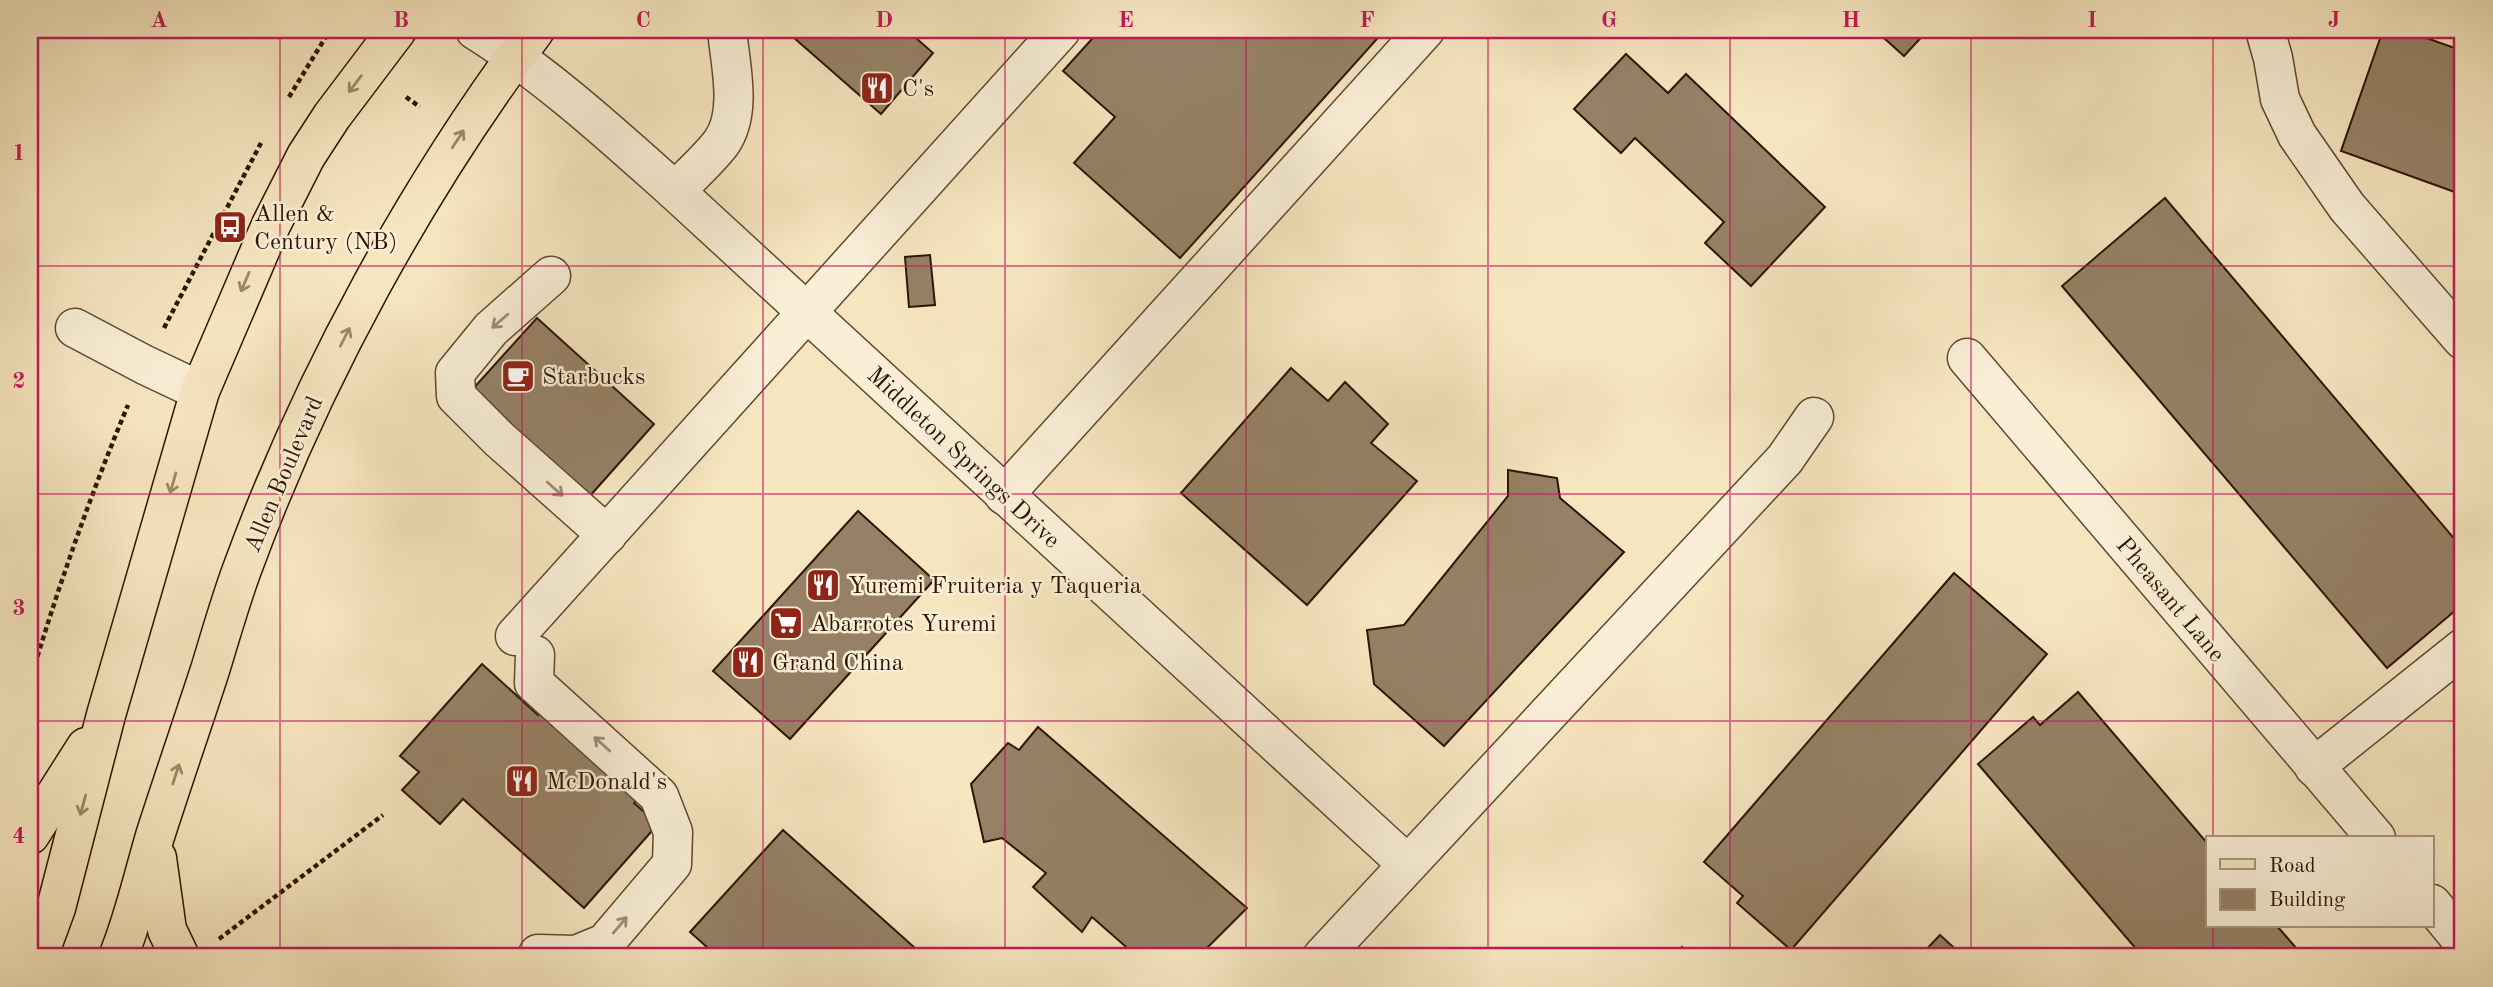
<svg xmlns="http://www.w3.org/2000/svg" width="2493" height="987" viewBox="0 0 2493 987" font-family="'Old Standard TT',serif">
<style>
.building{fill:#968166;stroke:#2e1404;stroke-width:2}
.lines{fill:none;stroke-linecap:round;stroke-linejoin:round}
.minor-casing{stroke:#604833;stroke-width:41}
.major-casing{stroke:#2e1404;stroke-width:41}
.path{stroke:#2e1404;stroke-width:4.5;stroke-dasharray:5 3.5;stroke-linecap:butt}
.minor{stroke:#f9efd6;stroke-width:38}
.major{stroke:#f6e6c0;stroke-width:38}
.oneway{stroke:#9c886b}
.oneway2{stroke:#9e8c78}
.grid{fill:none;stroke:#c2185b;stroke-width:2;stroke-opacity:0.55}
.labels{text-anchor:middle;stroke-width:5;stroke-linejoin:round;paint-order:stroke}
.poi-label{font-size:24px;fill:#2e1404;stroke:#f9efd6;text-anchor:start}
.street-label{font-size:24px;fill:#2e1404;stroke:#f9efd6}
.neatline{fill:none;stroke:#c2185b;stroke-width:2.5}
.grid-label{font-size:23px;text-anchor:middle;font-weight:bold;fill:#c2185b}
</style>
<rect width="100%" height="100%" fill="#f6e6c0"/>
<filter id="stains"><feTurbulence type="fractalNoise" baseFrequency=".00286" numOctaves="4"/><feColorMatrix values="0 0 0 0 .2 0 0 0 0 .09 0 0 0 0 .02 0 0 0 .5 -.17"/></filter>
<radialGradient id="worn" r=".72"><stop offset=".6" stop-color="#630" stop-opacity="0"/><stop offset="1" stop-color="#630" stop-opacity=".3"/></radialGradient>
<g class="building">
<path d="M 785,30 L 907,30 L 933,53 L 881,114 Z"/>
<path d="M 1100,30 L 1385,30 L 1180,258 L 1074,163 L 1115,117 L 1063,71 Z"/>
<path d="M 1875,30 L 1928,30 L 1904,56 Z"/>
<path d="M 2383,30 L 2404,30 L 2463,51 L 2463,195 L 2341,151 Z"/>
<path d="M 1626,54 L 1668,93 L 1686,74 L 1825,207 L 1751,286 L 1705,243 L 1724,222 L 1635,138 L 1621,153 L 1574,109 Z"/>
<path d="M 2165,198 L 2463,549 L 2463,604 L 2387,668 L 2062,286 Z"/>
<path d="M 930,255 L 935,305 L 909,307 L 905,257 Z"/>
<path d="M 537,318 L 654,424 L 589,497 L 471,391 Z"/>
<path d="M 1291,368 L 1328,401 L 1345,382 L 1388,424 L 1371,443 L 1417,481 L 1307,605 L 1181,493 Z"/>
<path d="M 1508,470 L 1557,478 L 1560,498 L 1624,552 L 1444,746 L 1374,684 L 1367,630 L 1404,625 L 1508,496 Z"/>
<path d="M 858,511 L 934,580 L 790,739 L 713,671 Z"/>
<path d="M 1954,573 L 2047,654 L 1791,950 L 1737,903 L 1743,896 L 1704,862 Z"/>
<path d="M 482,664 L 538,715 L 548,704 L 644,790 L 634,803 L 658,824 L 584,908 L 463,799 L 440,824 L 402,790 L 419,772 L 400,756 Z"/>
<path d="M 2078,692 L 2208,844 L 2208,926 L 2277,926 L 2304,957 L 2143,957 L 1978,764 L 2033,717 L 2040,725 Z"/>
<path d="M 1038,727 L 1247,908 L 1198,957 L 1132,957 L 1133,953 L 1092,917 L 1082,932 L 1033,887 L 1046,873 L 1002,838 L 984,842 L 971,784 L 1008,743 L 1019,750 Z"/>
<path d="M 783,830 L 925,957 L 718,957 L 690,932 Z"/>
<path d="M 1940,935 L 1964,957 L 1919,957 Z"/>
<path d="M 1682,947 L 1694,957 L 1673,957 Z"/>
</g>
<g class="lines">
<g class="minor-casing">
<g id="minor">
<path d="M 475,30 C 548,76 611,134 675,191 L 1407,864"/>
<path d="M 2265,30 L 2273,58 L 2280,99 L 2297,135 L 2347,207 L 2463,340"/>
<path d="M 675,191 C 690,176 708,160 721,143 C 743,113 730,64 727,30"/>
<path d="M 551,276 L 491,329 L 455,373 L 456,396 L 500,440 L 607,535"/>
<path d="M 75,328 L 145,365 L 200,391"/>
<path d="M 1967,358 L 2376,838"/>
<path d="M 1004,495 L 1425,30"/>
<path d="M 515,636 L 1061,30"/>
<path d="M 535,655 L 534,683 L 659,796 L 673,832 L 672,864 L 605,943 L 576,955 L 538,954"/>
<path d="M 2314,767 L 2463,648"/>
<path d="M 2432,904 L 2463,942"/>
<path d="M 1322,957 L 1785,459 L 1814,417"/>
</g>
</g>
<g class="major-casing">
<g id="major">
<path d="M 30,835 L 86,747"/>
<path d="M 157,858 L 167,930 L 180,957"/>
<path d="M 38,957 L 56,908 L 106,715 L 200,391 L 271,225 L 306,156 L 332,116 L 397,30"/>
<path d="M 118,957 C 134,918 143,877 155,836 C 173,780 192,725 210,670 C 221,634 231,598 244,564 C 313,377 416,189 535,30"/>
</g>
</g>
<g class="path">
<path d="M 289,97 L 330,30"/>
<path d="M 406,97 L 420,107"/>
<path d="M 164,328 L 261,143"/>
<path d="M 30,681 C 58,587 90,496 128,405"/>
<path d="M 219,939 L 383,815"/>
</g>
<use href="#minor" class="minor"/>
<use href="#major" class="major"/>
</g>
<defs><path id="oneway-shaft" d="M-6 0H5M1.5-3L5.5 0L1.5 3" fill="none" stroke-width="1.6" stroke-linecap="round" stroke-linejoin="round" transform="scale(1.75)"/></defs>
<g class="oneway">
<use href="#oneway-shaft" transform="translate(355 84) rotate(127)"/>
<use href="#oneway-shaft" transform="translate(458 139) rotate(-57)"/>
<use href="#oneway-shaft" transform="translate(245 282) rotate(113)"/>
<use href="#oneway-shaft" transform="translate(345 337) rotate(-63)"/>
<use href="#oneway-shaft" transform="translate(173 483) rotate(106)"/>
<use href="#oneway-shaft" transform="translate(176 774) rotate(-72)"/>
<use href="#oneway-shaft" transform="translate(83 805) rotate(105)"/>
</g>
<g class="oneway2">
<use href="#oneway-shaft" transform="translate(500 321) rotate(139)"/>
<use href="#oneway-shaft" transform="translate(555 489) rotate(42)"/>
<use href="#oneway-shaft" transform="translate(602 744) rotate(-138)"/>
<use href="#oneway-shaft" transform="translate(620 925) rotate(-50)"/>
</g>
<path class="grid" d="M 280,30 L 280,957M 522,30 L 522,957M 763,30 L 763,957M 1005,30 L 1005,957M 1246,30 L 1246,957M 1488,30 L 1488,957M 1730,30 L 1730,957M 1971,30 L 1971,957M 2213,30 L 2213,838M 30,266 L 2463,266M 30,494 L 2463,494M 30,721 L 2463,721M 2213,926 L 2213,957"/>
<defs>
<g id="restaurant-square" transform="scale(1.75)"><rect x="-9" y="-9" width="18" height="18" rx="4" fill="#8f2418" stroke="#f9efd6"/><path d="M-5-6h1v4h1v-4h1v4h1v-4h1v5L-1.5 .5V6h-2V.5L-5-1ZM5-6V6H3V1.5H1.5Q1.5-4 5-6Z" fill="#fff"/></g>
<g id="bus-square" transform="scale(1.75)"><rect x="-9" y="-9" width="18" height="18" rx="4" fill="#8f2418" stroke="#f9efd6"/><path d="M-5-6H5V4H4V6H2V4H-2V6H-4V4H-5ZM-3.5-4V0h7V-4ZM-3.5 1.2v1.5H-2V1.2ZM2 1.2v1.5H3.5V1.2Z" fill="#fff"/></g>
<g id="cafe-square" transform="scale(1.75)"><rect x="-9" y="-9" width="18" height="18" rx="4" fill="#8f2418" stroke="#f9efd6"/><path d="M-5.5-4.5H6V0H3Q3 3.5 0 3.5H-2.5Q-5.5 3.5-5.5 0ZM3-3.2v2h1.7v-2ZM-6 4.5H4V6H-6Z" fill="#fff"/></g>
<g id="supermarket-square" transform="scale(1.75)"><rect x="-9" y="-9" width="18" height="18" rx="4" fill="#8f2418" stroke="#f9efd6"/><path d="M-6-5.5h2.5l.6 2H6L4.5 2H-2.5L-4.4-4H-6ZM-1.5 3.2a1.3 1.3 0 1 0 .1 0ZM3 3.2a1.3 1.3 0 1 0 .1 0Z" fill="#fff"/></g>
</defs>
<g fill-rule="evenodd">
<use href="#restaurant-square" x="877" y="88"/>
<use href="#bus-square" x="230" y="227"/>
<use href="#cafe-square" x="518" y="376"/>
<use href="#restaurant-square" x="823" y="585"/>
<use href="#supermarket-square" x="786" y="623"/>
<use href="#restaurant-square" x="748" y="662"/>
<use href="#restaurant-square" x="522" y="781"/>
</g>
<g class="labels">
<g class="poi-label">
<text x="902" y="96">C's</text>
<text x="254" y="221">Allen &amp;<tspan x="254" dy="28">Century (NB)</tspan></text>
<text x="542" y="384">Starbucks</text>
<text x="848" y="593">Yuremi Fruiteria y Taqueria</text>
<text x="810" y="631">Abarrotes Yuremi</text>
<text x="772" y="670">Grand China</text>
<text x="546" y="789">McDonald's</text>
</g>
<g class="street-label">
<text transform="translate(964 457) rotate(43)" y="8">Middleton Springs Drive</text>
<text transform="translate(283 474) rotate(-67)" y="8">Allen Boulevard</text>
<text transform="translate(2171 599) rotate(50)" y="8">Pheasant Lane</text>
</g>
</g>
<rect width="2493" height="987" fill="none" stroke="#f6e6c0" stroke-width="77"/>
<rect x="2206" y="836" width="228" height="91" fill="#f9efd6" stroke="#a89782" stroke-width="2"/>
<rect x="2220" y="859" width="35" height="10" fill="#f6e6c0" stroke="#a89782" stroke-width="2"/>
<text x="2269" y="872" font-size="21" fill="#2e1404">Road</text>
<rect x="2220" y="889" width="35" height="21" fill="#968166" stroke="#a89782" stroke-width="2"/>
<text x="2269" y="906" font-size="21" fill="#2e1404">Building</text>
<rect x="38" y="38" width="2416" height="910" class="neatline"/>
<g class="grid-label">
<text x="159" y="27">A</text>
<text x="401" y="27">B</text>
<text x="643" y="27">C</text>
<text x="884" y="27">D</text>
<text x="1126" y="27">E</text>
<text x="1367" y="27">F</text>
<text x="1609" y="27">G</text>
<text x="1851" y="27">H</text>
<text x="2092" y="27">I</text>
<text x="2334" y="27">J</text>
<text x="19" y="160">1</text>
<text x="19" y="388">2</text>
<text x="19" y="615">3</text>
<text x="19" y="843">4</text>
</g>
<rect width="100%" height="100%" filter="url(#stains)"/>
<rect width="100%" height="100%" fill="url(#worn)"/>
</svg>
